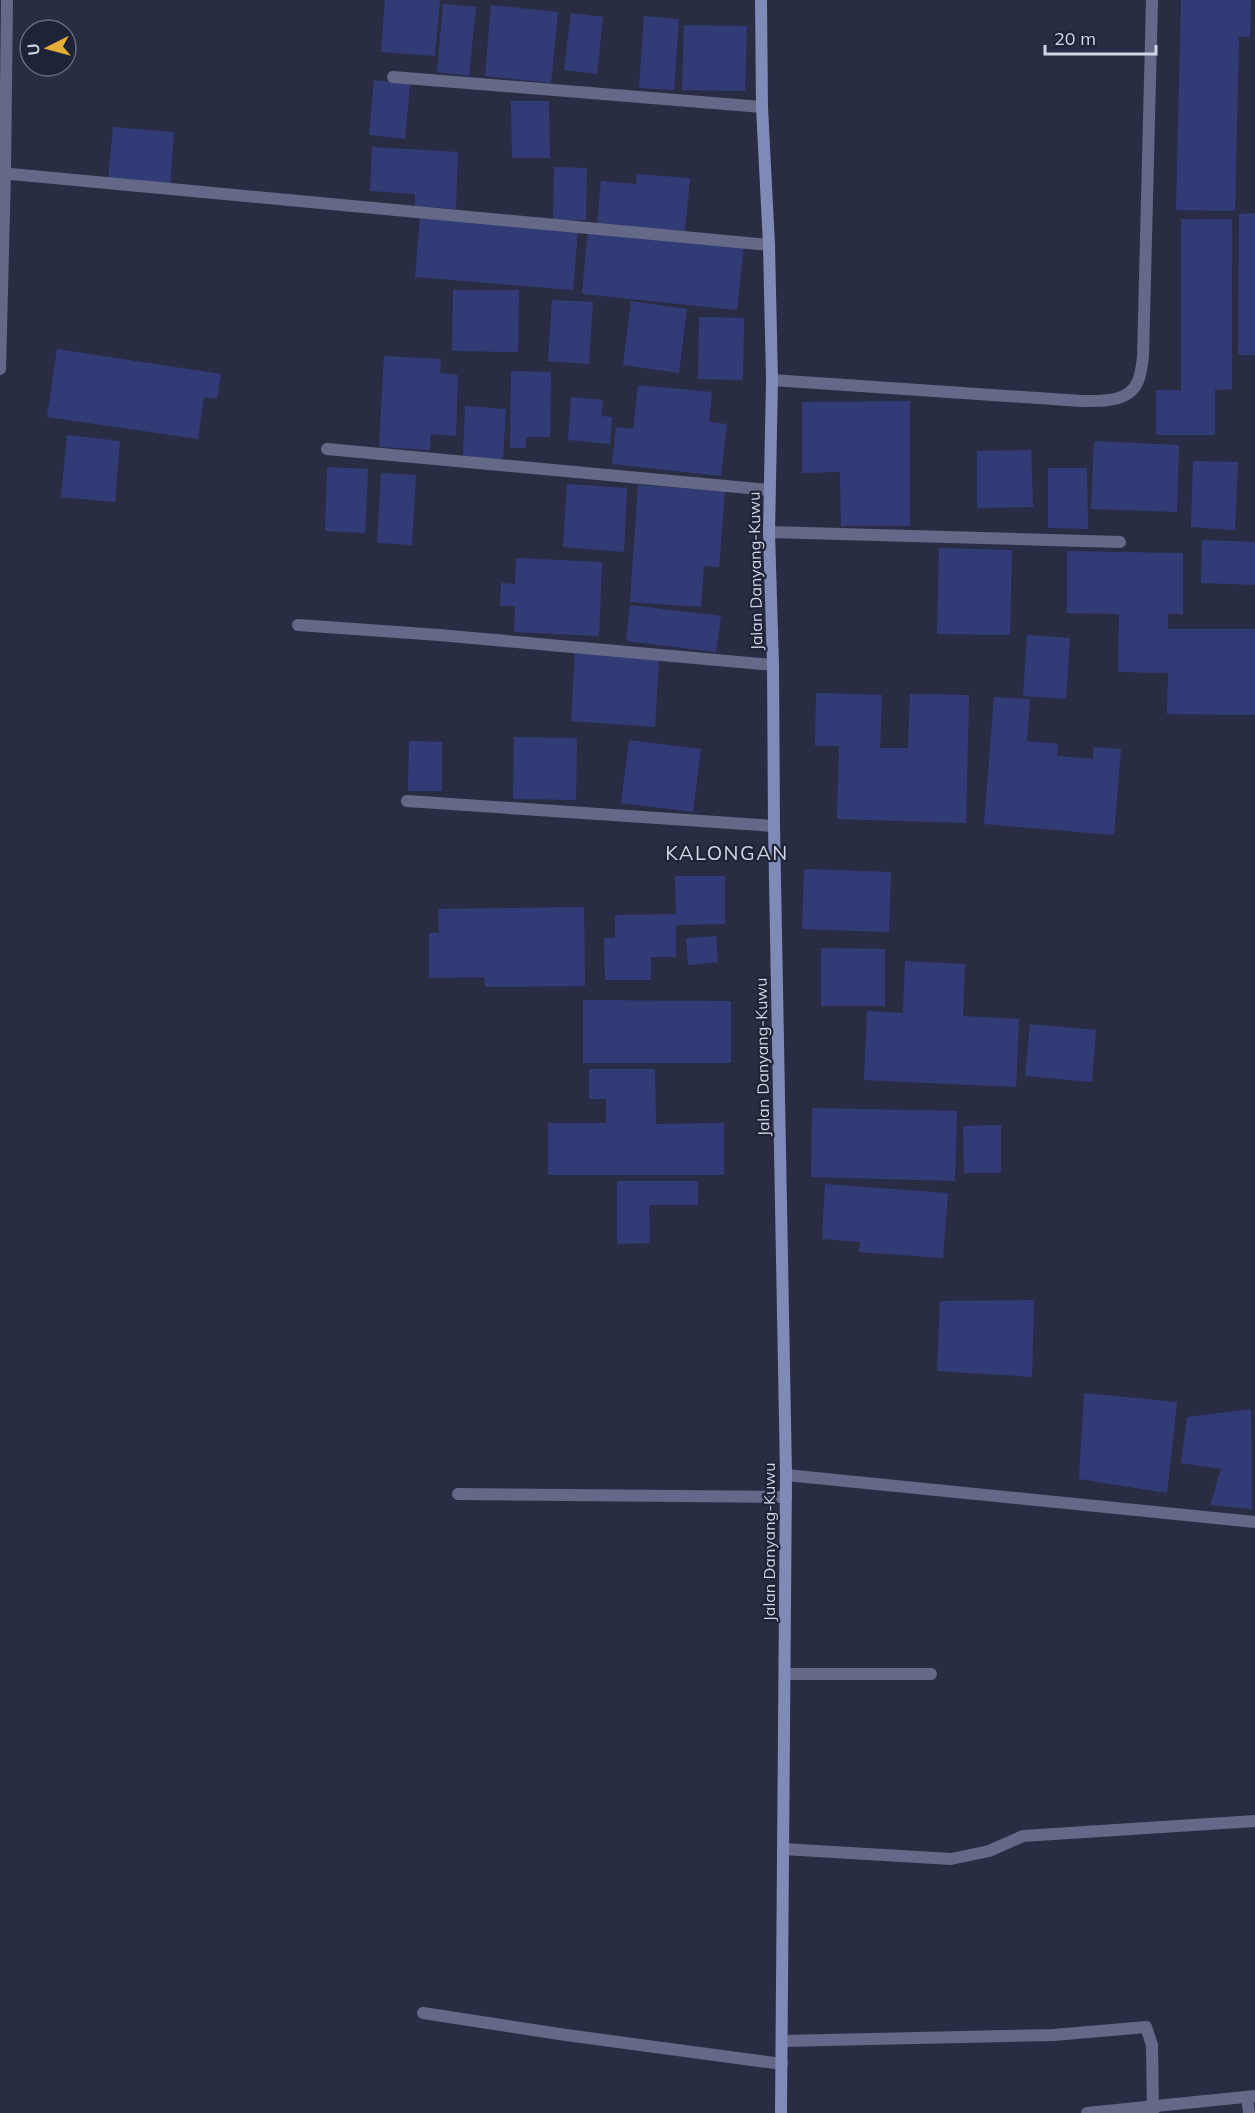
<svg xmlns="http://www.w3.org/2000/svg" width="1255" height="2113" viewBox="0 0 1255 2113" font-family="Mulish,sans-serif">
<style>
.building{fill:#333b77}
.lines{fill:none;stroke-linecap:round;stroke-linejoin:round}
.street{stroke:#636986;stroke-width:12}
.secondary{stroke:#7f8ab7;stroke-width:12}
.labels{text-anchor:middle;stroke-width:4.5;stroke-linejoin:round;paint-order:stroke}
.street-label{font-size:16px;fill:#d2d6e4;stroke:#1f2338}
.quarter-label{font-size:20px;letter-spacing:1.5px;fill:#d2d6e4;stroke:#1f2338}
</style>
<rect width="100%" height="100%" fill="#282d43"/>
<g class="building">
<path d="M 385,0 L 440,0 L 435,56 L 381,52 Z"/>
<path d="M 1181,0 L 1251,0 L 1250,37 L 1239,37 L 1235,211 L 1176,210 Z"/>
<path d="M 443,4 L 476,7 L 469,76 L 437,72 Z"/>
<path d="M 491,5 L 558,12 L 551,83 L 485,76 Z"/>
<path d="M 571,13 L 603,17 L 597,74 L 564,70 Z"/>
<path d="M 644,16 L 679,19 L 674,90 L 639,88 Z"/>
<path d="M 684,25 L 747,26 L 745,91 L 682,90 Z"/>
<path d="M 374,80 L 410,84 L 405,139 L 369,135 Z"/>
<path d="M 511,101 L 549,101 L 550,158 L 512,158 Z"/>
<path d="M 113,127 L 174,132 L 170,186 L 108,180 Z"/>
<path d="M 372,147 L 458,152 L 456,209 L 415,206 L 415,194 L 370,191 Z"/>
<path d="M 554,167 L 587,168 L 586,220 L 553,220 Z"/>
<path d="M 637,174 L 690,178 L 685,231 L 597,224 L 601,181 L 636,184 Z"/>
<path d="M 1255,213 L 1255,355 L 1238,355 L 1239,214 Z"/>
<path d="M 420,217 L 578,230 L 573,290 L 415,277 Z"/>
<path d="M 1181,219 L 1232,219 L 1232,389 L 1215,390 L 1215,435 L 1156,435 L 1156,390 L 1181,390 Z"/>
<path d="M 588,229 L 744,245 L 737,310 L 582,294 Z"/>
<path d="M 453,290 L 519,290 L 518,352 L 452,351 Z"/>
<path d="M 552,300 L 593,302 L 589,364 L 548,361 Z"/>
<path d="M 631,301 L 687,309 L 679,373 L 623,365 Z"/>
<path d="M 699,317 L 744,318 L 743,380 L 698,379 Z"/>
<path d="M 57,349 L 221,374 L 217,399 L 204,397 L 198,439 L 47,417 Z"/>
<path d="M 384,356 L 441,359 L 440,373 L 458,375 L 456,436 L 431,434 L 430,450 L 379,447 Z"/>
<path d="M 511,371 L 551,372 L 550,437 L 526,437 L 526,448 L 510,448 Z"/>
<path d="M 638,385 L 712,392 L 709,422 L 727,424 L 721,476 L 612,464 L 616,427 L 633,429 Z"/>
<path d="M 571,397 L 603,400 L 601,416 L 612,417 L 610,444 L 568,440 Z"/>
<path d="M 910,401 L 910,526 L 841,526 L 840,472 L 802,473 L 802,402 Z"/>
<path d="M 465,406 L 506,409 L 503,459 L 463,456 Z"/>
<path d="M 67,435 L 120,441 L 115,502 L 61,497 Z"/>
<path d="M 1094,441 L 1179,445 L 1177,512 L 1091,509 Z"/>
<path d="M 1031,450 L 1033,507 L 977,508 L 977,451 Z"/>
<path d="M 1193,461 L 1238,462 L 1235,530 L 1191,527 Z"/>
<path d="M 327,467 L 368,469 L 365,533 L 325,531 Z"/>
<path d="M 1048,468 L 1087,468 L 1088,529 L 1048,528 Z"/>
<path d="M 381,473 L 416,475 L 412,545 L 377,543 Z"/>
<path d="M 567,484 L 627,488 L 624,552 L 563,547 Z"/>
<path d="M 638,485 L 725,491 L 719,567 L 704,566 L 701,607 L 630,602 Z"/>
<path d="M 1202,540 L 1255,542 L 1255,585 L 1201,583 Z"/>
<path d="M 939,548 L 1012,550 L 1010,635 L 937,634 Z"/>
<path d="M 1067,551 L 1183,553 L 1183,614 L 1168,614 L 1168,629 L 1255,629 L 1255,715 L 1167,714 L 1168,673 L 1118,672 L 1119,614 L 1067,613 Z"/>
<path d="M 516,558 L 602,562 L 599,636 L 514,632 L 515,606 L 500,606 L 501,583 L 515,584 Z"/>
<path d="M 630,605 L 721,616 L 716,652 L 626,641 Z"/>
<path d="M 1027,635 L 1070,638 L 1066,699 L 1023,696 Z"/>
<path d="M 575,653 L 659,659 L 655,727 L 571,721 Z"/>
<path d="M 816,693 L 882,695 L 880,748 L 908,748 L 910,694 L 969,695 L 966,823 L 837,819 L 839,746 L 815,746 Z"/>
<path d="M 994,697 L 1030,699 L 1027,741 L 1058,744 L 1057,756 L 1093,759 L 1093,747 L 1121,749 L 1114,835 L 984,824 Z"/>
<path d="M 514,737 L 577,738 L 576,800 L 513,799 Z"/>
<path d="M 629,740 L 701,749 L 693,812 L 621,803 Z"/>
<path d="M 409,741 L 442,742 L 442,791 L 408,791 Z"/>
<path d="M 804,869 L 891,872 L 889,932 L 802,929 Z"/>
<path d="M 675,876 L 725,876 L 725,924 L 676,925 L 676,957 L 651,957 L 651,980 L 605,980 L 604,938 L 615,938 L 615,915 L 676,914 Z"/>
<path d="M 584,907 L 585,986 L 485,987 L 484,977 L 429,978 L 429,933 L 439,933 L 438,909 Z"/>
<path d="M 716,936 L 718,962 L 688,965 L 686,938 Z"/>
<path d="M 821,948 L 885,949 L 885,1006 L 821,1006 Z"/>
<path d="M 905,961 L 965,964 L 963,1016 L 1019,1019 L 1016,1087 L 864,1080 L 867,1011 L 903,1013 Z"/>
<path d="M 583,1000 L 731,1001 L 731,1063 L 583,1063 Z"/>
<path d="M 1030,1024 L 1096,1030 L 1092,1082 L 1025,1076 Z"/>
<path d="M 589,1069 L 655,1069 L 656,1124 L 724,1123 L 724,1175 L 548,1175 L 548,1123 L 606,1123 L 606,1099 L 589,1099 Z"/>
<path d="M 812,1108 L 957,1111 L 955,1181 L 811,1177 Z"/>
<path d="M 1001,1125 L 1001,1173 L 964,1173 L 963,1126 Z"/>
<path d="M 617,1181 L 698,1181 L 698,1205 L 649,1205 L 650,1243 L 617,1244 Z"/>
<path d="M 825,1184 L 948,1193 L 943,1258 L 859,1252 L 860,1242 L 822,1239 Z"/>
<path d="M 1034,1300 L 1032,1377 L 937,1371 L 940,1301 Z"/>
<path d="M 1084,1393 L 1177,1402 L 1167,1493 L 1079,1479 Z"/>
<path d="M 1251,1409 L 1252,1509 L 1210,1505 L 1221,1469 L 1181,1463 L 1187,1417 Z"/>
</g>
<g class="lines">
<g class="street">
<path d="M 393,77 L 762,107"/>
<path d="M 0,173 L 769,245"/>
<path d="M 0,369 L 5,173 L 7,0"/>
<path d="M 772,380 L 1081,401 C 1101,401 1129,403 1138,381 C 1141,374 1142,364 1143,357 L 1152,0"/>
<path d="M 327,449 L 769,490"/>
<path d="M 769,532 L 1120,542"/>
<path d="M 298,625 L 439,635 L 773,665"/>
<path d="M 407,801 L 774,826"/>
<path d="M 786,1475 L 1255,1522"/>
<path d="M 458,1494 L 786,1497"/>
<path d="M 785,1674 L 931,1674"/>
<path d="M 783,1849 L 951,1859 L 989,1851 L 1023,1836 L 1255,1821"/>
<path d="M 423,2013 L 566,2035 L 782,2064"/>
<path d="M 782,2041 L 1054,2035 L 1146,2027 L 1152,2045 L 1153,2113"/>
<path d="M 1247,2097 L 1249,2113"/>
<path d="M 1087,2113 L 1255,2096"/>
</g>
<path class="secondary" d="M 761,0 L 762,107 L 769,245 L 772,380 L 769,532 L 773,665 L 774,826 L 786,1475 L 781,2113"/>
</g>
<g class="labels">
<g class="street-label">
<text transform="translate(755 571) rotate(-91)" y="6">Jalan Danyang-Kuwu</text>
<text transform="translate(762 1057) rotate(-91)" y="6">Jalan Danyang-Kuwu</text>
<text transform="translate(769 1542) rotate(-90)" y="6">Jalan Danyang-Kuwu</text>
</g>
<g class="quarter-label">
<text x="727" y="860">KALONGAN</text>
</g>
</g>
<g transform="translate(48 48) rotate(264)"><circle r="28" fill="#1f2338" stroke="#676b7d" stroke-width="1.5"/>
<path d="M0-4.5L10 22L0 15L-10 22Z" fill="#e4ae35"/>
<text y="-9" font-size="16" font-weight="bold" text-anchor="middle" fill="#d2d6e4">U</text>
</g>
<path d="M1045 45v9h111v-9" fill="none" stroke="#d2d6e4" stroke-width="3"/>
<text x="1054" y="45" font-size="18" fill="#d2d6e4" stroke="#1f2338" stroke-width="4.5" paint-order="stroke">20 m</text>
</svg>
